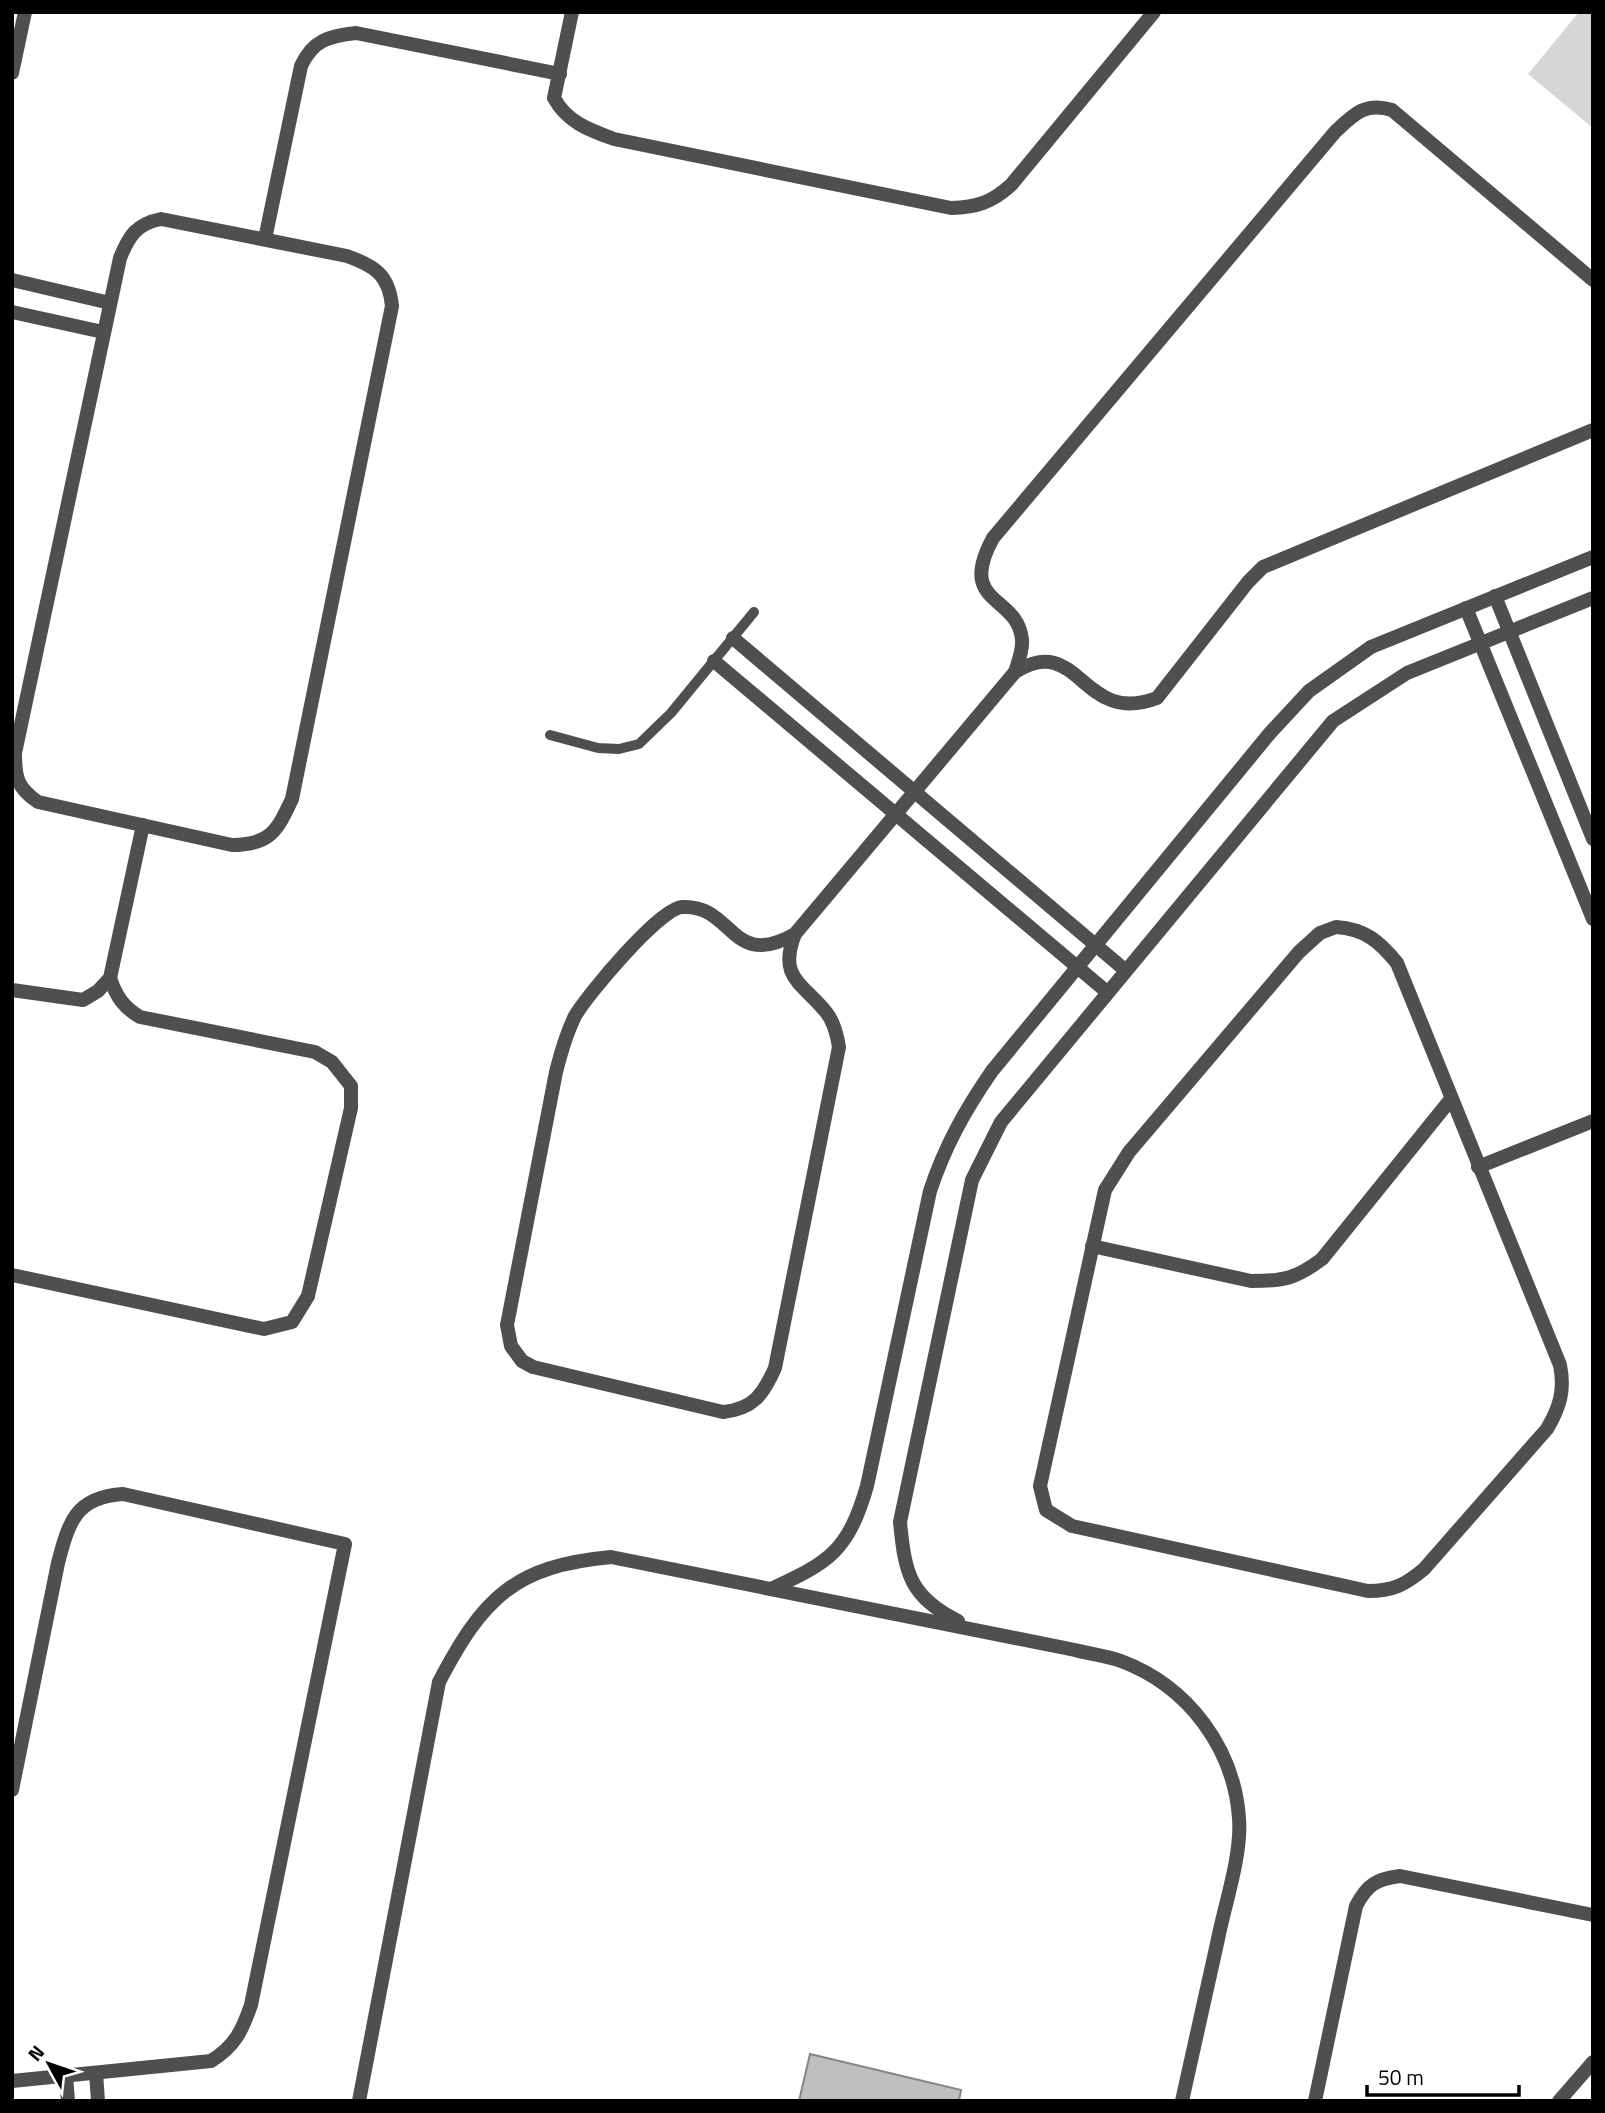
<svg xmlns="http://www.w3.org/2000/svg" width="1605" height="2113" viewBox="0 0 1605 2113" font-family="'Titillium Web',sans-serif">
<style>
.green{fill:#d6d6d6}
.building{fill:#bfbfbf;stroke:#868686;stroke-width:2}
.lines{fill:none;stroke-linecap:round;stroke-linejoin:round}
.service{stroke:#4f4f4f;stroke-width:10}
.minor{stroke:#4f4f4f;stroke-width:14}
.tertiary{stroke:#4f4f4f;stroke-width:14}
</style>
<rect width="100%" height="100%" fill="#fff"/>
<path class="green" d="M 1579,12 L 1593,12 L 1593,128 L 1528,74 Z"/>
<path class="building" d="M 810,2054 L 961,2090 L 959,2101 L 799,2101 Z"/>
<g class="lines">
<path class="service" d="M 550,735 L 598,748 L 619,749 L 639,744 L 671,713 L 754,612"/>
<g class="minor">
<path d="M 572,12 L 554,98 C 567,122 589,130 614,139 L 951,208 C 977,207 991,203 1011,185 L 1154,12"/>
<path d="M 161,219 L 347,256 C 375,266 389,275 392,306 L 292,799 C 277,831 270,845 232,845 L 38,802 C 17,788 15,777 15,753 L 120,258 C 129,236 136,224 161,219 Z"/>
<path d="M 265,239 L 301,66 C 313,40 329,36 356,33 L 560,74"/>
<path d="M 12,280 L 110,303"/>
<path d="M 12,312 L 103,332"/>
<path d="M 1495,596 L 1593,839"/>
<path d="M 1466,608 L 1593,919"/>
<path d="M 733,638 L 1125,970"/>
<path d="M 714,661 L 1107,992"/>
<path d="M 1015,672 C 1018,662 1023,651 1022,640 C 1018,594 956,606 993,538 L 1335,132 C 1354,114 1365,102 1392,110 L 1593,280"/>
<path d="M 1336,927 C 1365,929 1379,941 1397,963 L 1560,1365 C 1565,1390 1560,1407 1547,1429 L 1424,1569 C 1405,1585 1393,1591 1368,1591 L 1072,1526 L 1046,1510 L 1040,1486 L 1105,1190 L 1129,1152 L 1299,952 L 1320,933 Z"/>
<path d="M 795,934 C 730,971 734,904 682,907 C 660,908 587,995 575,1016 C 566,1034 561,1052 556,1072 L 507,1325 L 511,1346 L 522,1361 L 533,1367 L 723,1412 C 753,1409 763,1395 775,1368 L 839,1047 C 837,1034 834,1022 826,1012 C 801,982 778,977 795,934 L 1015,672 C 1080,631 1081,727 1157,698 L 1248,582 L 1263,567 L 1593,430"/>
<path d="M 12,990 L 83,1000 L 98,991 L 110,978 L 143,825"/>
<path d="M 1478,1167 L 1593,1121"/>
<path d="M 1092,1246 L 1251,1281 C 1284,1281 1295,1279 1322,1259 L 1451,1099"/>
<path d="M 12,1275 L 264,1329 L 292,1322 L 308,1296 L 351,1108 L 351,1086 L 332,1062 L 315,1052 L 140,1017 C 123,1007 116,996 110,978"/>
<path d="M 12,1790 L 58,1563 C 69,1521 76,1497 123,1494 L 345,1544 L 251,2005 C 242,2031 235,2046 211,2061 L 12,2081"/>
<path d="M 96,2073 L 98,2101"/>
<path d="M 66,2076 L 68,2101"/>
<path d="M 1315,2101 L 1356,1906 C 1367,1885 1376,1879 1400,1876 L 1593,1915"/>
<path d="M 1559,2101 L 1593,2062"/>
</g>
<g class="tertiary">
<path d="M 12,73 L 25,12"/>
<path d="M 771,1589 C 830,1562 848,1551 867,1486 L 930,1191 C 945,1146 965,1110 992,1071 L 1270,733 L 1309,691 L 1371,647 L 1593,557"/>
<path d="M 958,1621 C 910,1597 905,1574 900,1522 L 972,1180 L 1001,1122 L 1333,721 L 1407,673 L 1593,598"/>
<path d="M 359,2101 L 439,1682 C 483,1598 514,1566 611,1557 L 1075,1650 C 1090,1654 1107,1656 1121,1661 C 1188,1686 1234,1748 1239,1818 C 1242,1855 1225,1903 1218,1939 C 1206,1993 1194,2047 1182,2101"/>
</g>
</g>
<rect width="1605" height="2113" fill="none" stroke="#000000" stroke-width="28"/>
<g transform="translate(49 2064) rotate(310)" stroke="#ffffff" stroke-width="5" paint-order="stroke">
<path d="M0-5L12 26L0 18L-12 26Z" fill="#000000"/>
<text y="-10" font-size="19" font-weight="bold" text-anchor="middle" fill="#000000">N</text>
</g>
<path d="M1367 2085v10h152v-10" fill="none" stroke="#000000" stroke-width="3.5"/>
<text x="1378" y="2085" font-size="21" fill="#000000" stroke="#ffffff" stroke-width="5" paint-order="stroke">50 m</text>
</svg>
